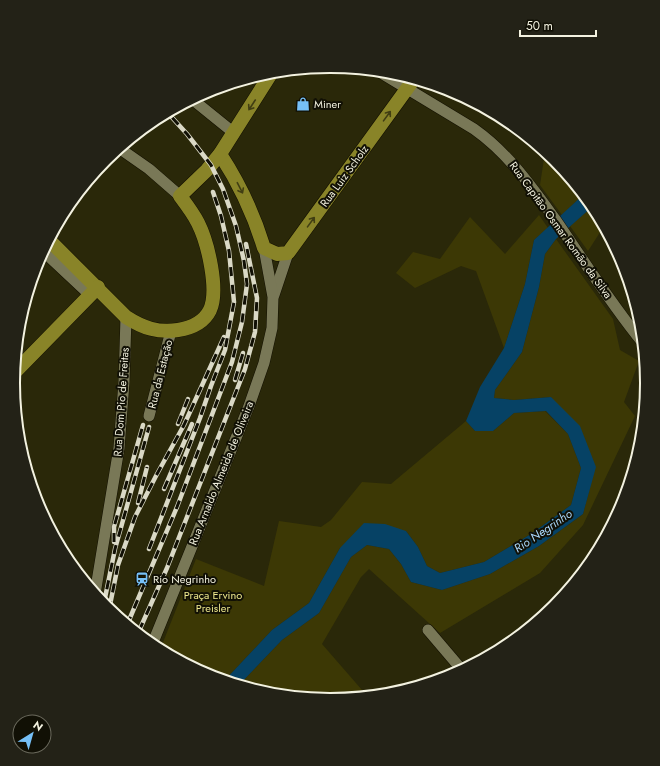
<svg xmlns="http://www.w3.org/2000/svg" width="660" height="766" viewBox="0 0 660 766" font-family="Jost,sans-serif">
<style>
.green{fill:#3c3805}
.water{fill:#064265}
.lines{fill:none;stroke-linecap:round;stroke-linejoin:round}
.minor-casing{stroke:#131000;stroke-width:12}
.major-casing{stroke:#131000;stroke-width:15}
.minor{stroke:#797857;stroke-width:11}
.major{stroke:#898428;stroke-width:14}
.rail-casing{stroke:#dad9c6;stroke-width:4.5}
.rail{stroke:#111005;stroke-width:3;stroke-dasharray:9;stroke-linecap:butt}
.oneway{stroke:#413e13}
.labels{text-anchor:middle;stroke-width:4;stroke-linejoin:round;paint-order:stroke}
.poi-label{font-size:11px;fill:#f3f2e0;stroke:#111005;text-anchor:start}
.street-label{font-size:11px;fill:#f3f2e0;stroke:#111005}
.park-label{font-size:11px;fill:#ede78d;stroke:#111005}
.water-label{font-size:12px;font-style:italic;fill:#aad7fa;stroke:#111005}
.rim{fill:none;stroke:#f3f2e0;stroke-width:2}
</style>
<rect width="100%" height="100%" fill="#2a2809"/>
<g class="green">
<path d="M 545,152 L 554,159 L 583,195 L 562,215 L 540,185 Z"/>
<path d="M 593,206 L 604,226 L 588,251 L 570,226 Z"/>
<path d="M 539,215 L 548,228 L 534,240 L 525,284 L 504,348 L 476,271 L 461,266 L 415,288 L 396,273 L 413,252 L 440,259 L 470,217 L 505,254 Z"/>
<path d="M 556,239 L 613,319 L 620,350 L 639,361 L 624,402 L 635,416 L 583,525 L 540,573 L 440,633 L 369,569 L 361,577 L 322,644 L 362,690 L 353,698 L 330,700 L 268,694 L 239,685 L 282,640 L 319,613 L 351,557 L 367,545 L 389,549 L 401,564 L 411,582 L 442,590 L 490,574 L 539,546 L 583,514 L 595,467 L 551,397 L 514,400 L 494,398 L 495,390 L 522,352 L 539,287 L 545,254 Z"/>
<path d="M 545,411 L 568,434 L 581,468 L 571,505 L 531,534 L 484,562 L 440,573 L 427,566 L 418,547 L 406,531 L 340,548 L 309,603 L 272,630 L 224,681 L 208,676 L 160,650 L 196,559 L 264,586 L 279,521 L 321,527 L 331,520 L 362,482 L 391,484 L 466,421 L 475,431 L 493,431 L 514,413 Z"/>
<path d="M 64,554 L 79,562 L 84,578 L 84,580 Z"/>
</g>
<path class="water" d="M 583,195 L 593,206 L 556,239 L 545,254 L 539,287 L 522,352 L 495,390 L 494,398 L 514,400 L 551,397 L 580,426 L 596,467 L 583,514 L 539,546 L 490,574 L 442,590 L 411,582 L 401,564 L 389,549 L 367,545 L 351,557 L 319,613 L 282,640 L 239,685 L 224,681 L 272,630 L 309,603 L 340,548 L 364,523 L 385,524 L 406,531 L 418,547 L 427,566 L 440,573 L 484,562 L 531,534 L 571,505 L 581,468 L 568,434 L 546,411 L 514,413 L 493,431 L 475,431 L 466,421 L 480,387 L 504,348 L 525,284 L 534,240 Z"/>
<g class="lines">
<g class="minor-casing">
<g id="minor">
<path d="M 378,71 L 474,129 C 508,153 531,186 555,219 C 584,261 611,304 643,343"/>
<path d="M 192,99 L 234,133"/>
<path d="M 119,148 L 149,169 L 180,196"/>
<path d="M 43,251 L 90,295"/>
<path d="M 274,295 L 288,253"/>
<path d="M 149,416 L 171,331"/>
<path d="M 95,594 L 119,448 L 124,382 L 126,317"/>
<path d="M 428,630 L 462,670"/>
<path d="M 152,645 L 249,406 L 264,363 L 272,328 L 273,297 L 264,248"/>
</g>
</g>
<g class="major-casing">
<g id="major">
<path d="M 220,154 C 239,183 254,215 264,248 L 277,254 L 288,253 L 414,79"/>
<path d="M 49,240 L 126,317 C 143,328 158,333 178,330 C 191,328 204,322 210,310 C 219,290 208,243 198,223 C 193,213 186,204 180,196 L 207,170 L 220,154 L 272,72"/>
<path d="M 14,373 L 98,287"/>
</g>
</g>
<use href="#minor" class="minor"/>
<use href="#major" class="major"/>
<g class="rail-casing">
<g id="rail">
<path d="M 235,380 L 243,353"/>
<path d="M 178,424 L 188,399"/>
<path d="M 164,489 L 192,424"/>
<path d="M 138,503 L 147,467"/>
<path d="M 114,542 L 114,527 L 143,425"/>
<path d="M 149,549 L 200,418 L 211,386 L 225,350 L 234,302 L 229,251 L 221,216 L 213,192"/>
<path d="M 106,607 L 105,598 L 115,549 L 149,427"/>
<path d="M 109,610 L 118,565 L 135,517 L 157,474 L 184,425 L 224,337"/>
<path d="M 127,625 L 177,507 L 232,362 L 242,322 L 247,284 L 244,261 L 236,226 L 223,189 L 211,165 L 187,134 L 167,112"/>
<path d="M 139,631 L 167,568 L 245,369 L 255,332 L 257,298 L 246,244"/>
</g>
</g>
<use href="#rail" class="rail"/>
</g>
<defs><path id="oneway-shaft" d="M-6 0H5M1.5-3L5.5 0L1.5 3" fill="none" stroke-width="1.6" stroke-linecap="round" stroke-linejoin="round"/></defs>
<g class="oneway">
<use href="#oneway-shaft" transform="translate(252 105) rotate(123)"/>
<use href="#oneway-shaft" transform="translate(387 116) rotate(-54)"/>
<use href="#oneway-shaft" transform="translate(240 188) rotate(63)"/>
<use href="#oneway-shaft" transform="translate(311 222) rotate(-54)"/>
</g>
<defs>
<g id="shop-bare" transform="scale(1.08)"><path d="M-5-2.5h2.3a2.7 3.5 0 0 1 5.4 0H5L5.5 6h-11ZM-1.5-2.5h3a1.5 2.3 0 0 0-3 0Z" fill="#76c0f7" stroke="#111005" stroke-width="2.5" paint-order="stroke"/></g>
<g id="station-bare" transform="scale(1.08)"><path d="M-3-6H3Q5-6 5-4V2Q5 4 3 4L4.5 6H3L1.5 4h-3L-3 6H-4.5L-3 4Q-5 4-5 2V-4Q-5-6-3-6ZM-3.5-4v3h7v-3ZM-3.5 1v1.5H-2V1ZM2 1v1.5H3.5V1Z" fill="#76c0f7" stroke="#111005" stroke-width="2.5" paint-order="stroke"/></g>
</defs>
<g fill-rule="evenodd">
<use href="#shop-bare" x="303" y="104"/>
<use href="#station-bare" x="142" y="579"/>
</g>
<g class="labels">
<g class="poi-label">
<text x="314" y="108">Miner</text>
<text x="153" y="583">Rio Negrinho</text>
</g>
<g class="street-label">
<text transform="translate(344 176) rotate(-54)" y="4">Rua Luiz Scholz</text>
<text transform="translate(561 230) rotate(54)" y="4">Rua Capitão Osmar Romão da Silva</text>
<text transform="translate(160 374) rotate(-76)" y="4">Rua da Estação</text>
<text transform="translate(121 402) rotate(-86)" y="4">Rua Dom Pio de Freitas</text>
<text transform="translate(221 473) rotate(-68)" y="4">Rua Arnaldo Almeida de Oliveira</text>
</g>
<g class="park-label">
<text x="213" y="599">Praça Ervino<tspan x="213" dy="13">Preisler</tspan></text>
</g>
<g class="water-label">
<text transform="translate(543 531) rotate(-34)" y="4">Rio Negrinho</text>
</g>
</g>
<path d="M0 0H660V766H0ZM20 383a310 310 0 1 1 620 0a310 310 0 1 1-620 0Z" fill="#232217" fill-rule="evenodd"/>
<path class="rim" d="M20 383a310 310 0 1 1 620 0a310 310 0 1 1-620 0Z"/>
<g transform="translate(32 734) rotate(37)"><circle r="19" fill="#111005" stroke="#6b6a5d"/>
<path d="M0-3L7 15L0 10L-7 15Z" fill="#76c0f7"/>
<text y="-6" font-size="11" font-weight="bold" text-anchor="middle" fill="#f3f2e0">N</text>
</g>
<path d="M520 30v6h76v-6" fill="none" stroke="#f3f2e0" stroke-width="2"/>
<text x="526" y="30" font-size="12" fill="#f3f2e0" stroke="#111005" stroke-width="3" paint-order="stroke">50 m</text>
</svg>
